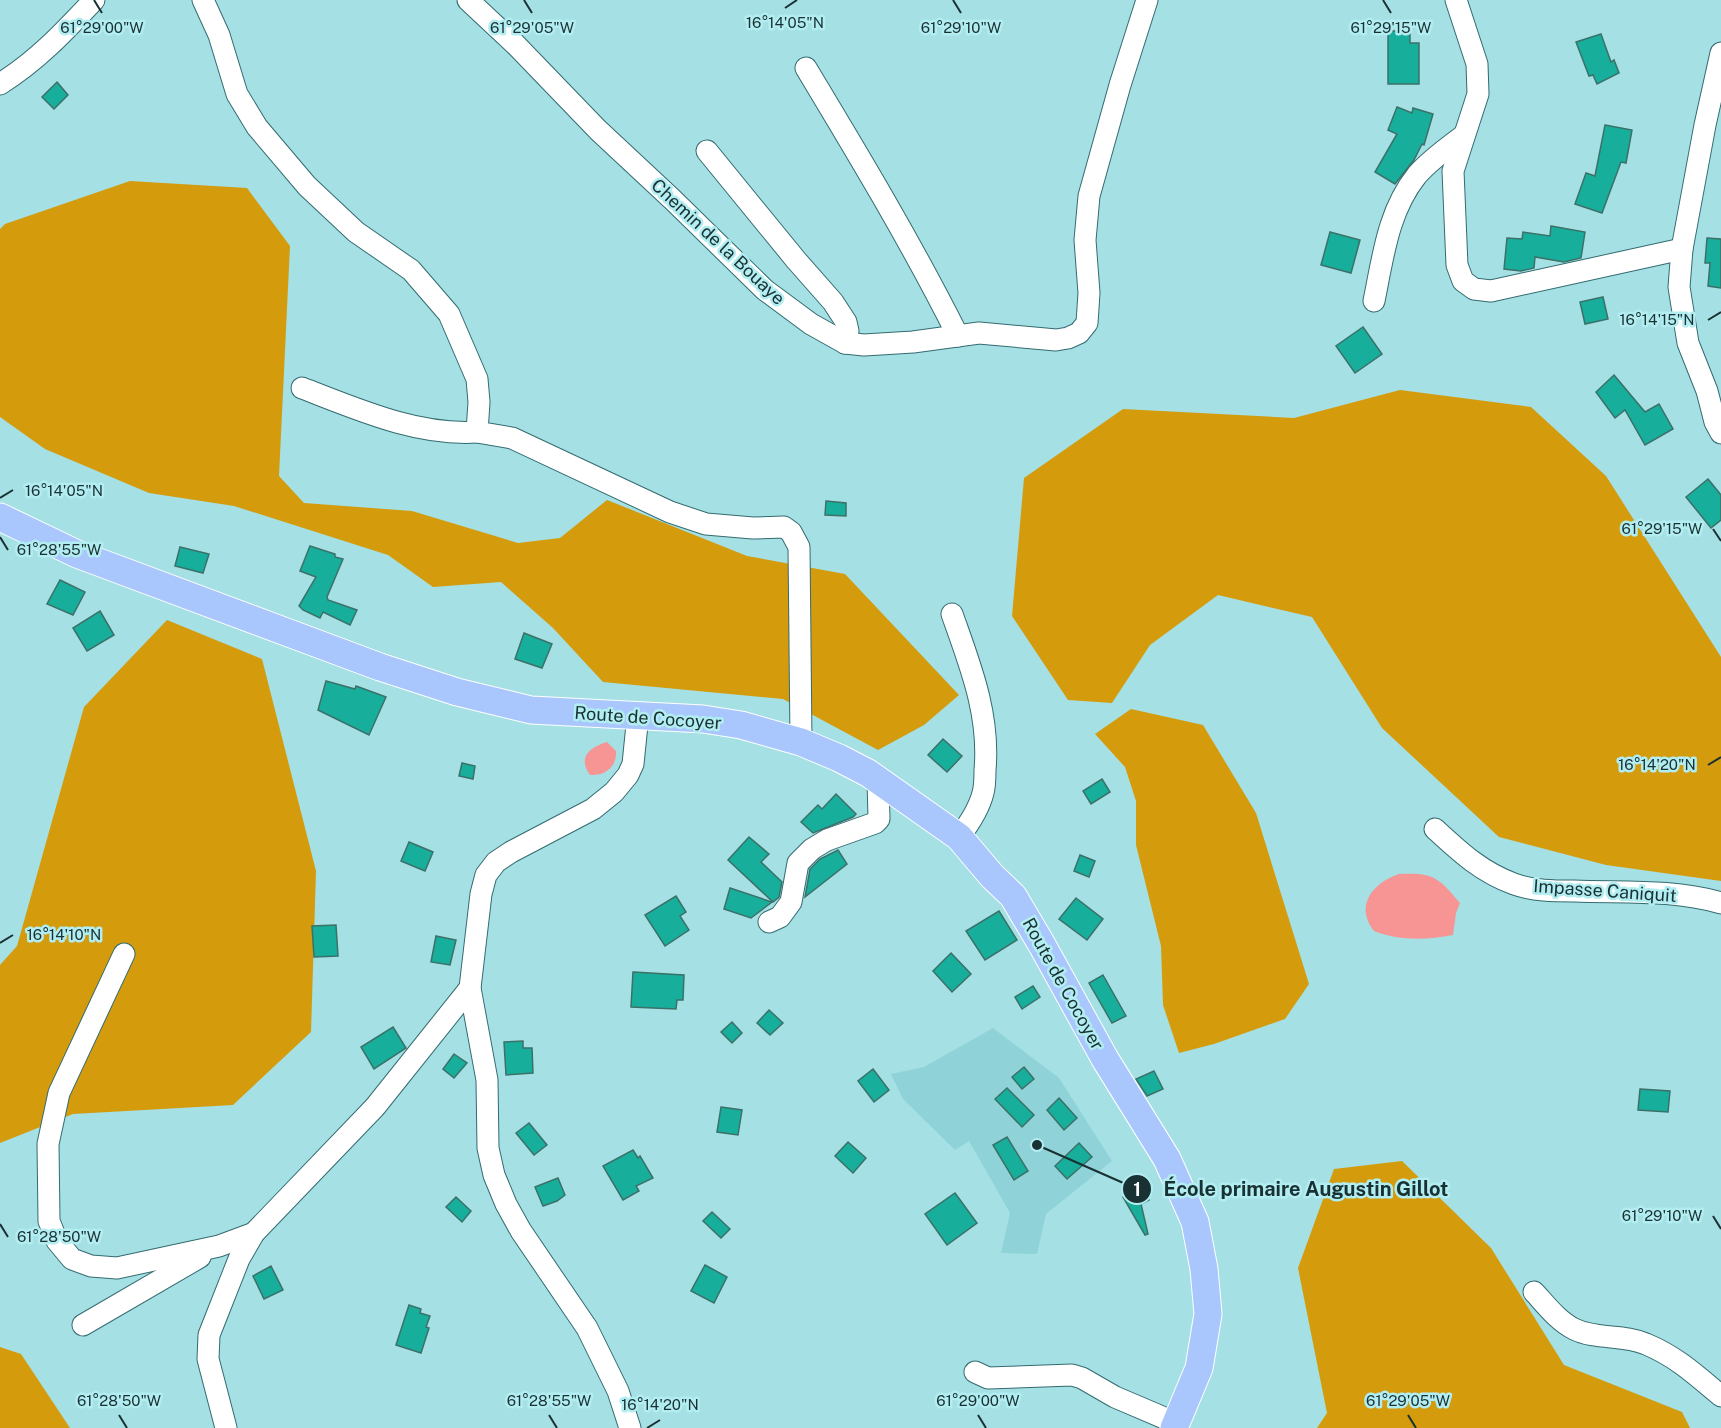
<svg xmlns="http://www.w3.org/2000/svg" width="1721" height="1428" viewBox="0 0 1721 1428" font-family="'Public Sans',sans-serif">
<style>
.built{fill:#8fd3d8}
.forest{fill:#d49b0d}
.water{fill:#f69593}
.building{fill:#18ae9c;stroke:#3b7168;stroke-width:1.5}
.lines{fill:none;stroke-linecap:round;stroke-linejoin:round}
.minor-casing{stroke:#336b70;stroke-width:23}
.major-casing{stroke:#fff;stroke-width:29}
.minor{stroke:#fff;stroke-width:21}
.major{stroke:#a9c7fd;stroke-width:27}
.ticks{fill:none;stroke:#1a3133;stroke-width:2}
.labels{text-anchor:middle;stroke-width:5;stroke-linejoin:round;paint-order:stroke}
.street-label{font-size:18px;fill:#1a3133;stroke:#b2edf1}
.ticks-label{font-size:15px;text-anchor:middle;fill:#1a3133;stroke:#b2edf1;stroke-width:5;stroke-linejoin:round;paint-order:stroke}
.leader{fill:none;stroke:#1a3133;stroke-width:2}
.callout-dot{fill:#1a3133;stroke:#b2edf1;stroke-width:2}
.mark-label{font-size:18px;text-anchor:middle;font-weight:bold;fill:#fff}
.callout-label{font-size:20px;text-anchor:middle;font-weight:bold;fill:#1a3133;stroke:#b2edf1;stroke-width:5;stroke-linejoin:round;paint-order:stroke}
</style>
<rect width="100%" height="100%" fill="#a5e0e4"/>
<path class="built" d="M 993,1028 L 1059,1078 L 1112,1161 L 1046,1214 L 1037,1254 L 1001,1253 L 1010,1213 L 969,1141 L 955,1150 L 903,1099 L 891,1074 L 924,1067 Z"/>
<g class="forest">
<path d="M 130,181 L 247,188 L 290,246 L 279,476 L 304,503 L 412,511 L 518,543 L 560,538 L 607,500 L 747,556 L 845,574 L 959,695 L 924,725 L 878,750 L 783,699 L 603,682 L 553,628 L 501,582 L 433,587 L 388,555 L 234,506 L 149,493 L 45,449 L 0,417 L 0,229 L 5,224 Z"/>
<path d="M 1400,390 L 1531,407 L 1606,476 L 1721,657 L 1721,881 L 1606,865 L 1499,837 L 1382,728 L 1312,617 L 1218,595 L 1150,645 L 1112,703 L 1068,700 L 1012,616 L 1024,478 L 1123,409 L 1294,418 Z"/>
<path d="M 167,620 L 262,659 L 316,871 L 311,1032 L 233,1105 L 73,1114 L 0,1143 L 0,965 L 17,946 L 84,707 Z"/>
<path d="M 1131,709 L 1203,725 L 1256,813 L 1309,984 L 1285,1019 L 1214,1044 L 1179,1053 L 1163,1005 L 1161,946 L 1136,845 L 1136,801 L 1125,767 L 1095,734 Z"/>
<path d="M 1402,1161 L 1491,1248 L 1564,1365 L 1682,1412 L 1690,1428 L 1317,1428 L 1327,1413 L 1298,1268 L 1334,1169 Z"/>
<path d="M 0,1347 L 21,1354 L 70,1428 L 0,1428 Z"/>
</g>
<g class="water">
<path d="M 607,742 L 616,751 C 617,767 605,776 590,775 C 577,757 590,747 607,742 Z"/>
<path d="M 1399,874 C 1434,872 1439,878 1460,903 L 1456,913 L 1453,935 C 1427,940 1399,941 1374,931 C 1354,905 1373,883 1399,874 Z"/>
</g>
<g class="building">
<path d="M 1388,31 L 1410,31 L 1410,43 L 1419,43 L 1419,84 L 1388,84 Z"/>
<path d="M 1601,34 L 1611,62 L 1614,60 L 1619,73 L 1597,84 L 1593,75 L 1589,76 L 1576,42 Z"/>
<path d="M 57,82 L 68,95 L 54,109 L 42,97 Z"/>
<path d="M 1397,107 L 1412,113 L 1413,108 L 1433,114 L 1424,145 L 1422,144 L 1414,160 L 1395,184 L 1375,172 L 1397,134 L 1388,130 Z"/>
<path d="M 1605,125 L 1632,130 L 1626,163 L 1621,162 L 1602,213 L 1575,204 L 1586,173 L 1595,176 Z"/>
<path d="M 1551,226 L 1585,232 L 1581,258 L 1564,262 L 1535,257 L 1534,268 L 1521,271 L 1504,269 L 1507,238 L 1522,239 L 1523,232 L 1550,236 Z"/>
<path d="M 1330,232 L 1360,240 L 1351,273 L 1321,265 Z"/>
<path d="M 1707,238 L 1721,239 L 1721,288 L 1708,286 L 1710,263 L 1705,263 Z"/>
<path d="M 1603,297 L 1608,319 L 1585,324 L 1580,302 Z"/>
<path d="M 1363,327 L 1382,354 L 1355,373 L 1336,346 Z"/>
<path d="M 1614,375 L 1645,412 L 1659,404 L 1673,429 L 1645,445 L 1625,410 L 1615,418 L 1596,392 Z"/>
<path d="M 1708,479 L 1721,495 L 1721,520 L 1711,528 L 1686,497 Z"/>
<path d="M 826,501 L 846,503 L 846,516 L 825,515 Z"/>
<path d="M 310,546 L 335,554 L 335,557 L 343,559 L 327,597 L 328,600 L 357,610 L 350,625 L 323,612 L 320,618 L 303,610 L 299,606 L 316,577 L 300,571 Z"/>
<path d="M 180,547 L 209,554 L 203,573 L 175,566 Z"/>
<path d="M 60,580 L 85,592 L 73,615 L 47,604 Z"/>
<path d="M 100,611 L 114,635 L 87,651 L 73,628 Z"/>
<path d="M 524,633 L 552,644 L 542,668 L 515,659 Z"/>
<path d="M 326,681 L 355,689 L 356,686 L 386,697 L 369,735 L 318,710 Z"/>
<path d="M 943,739 L 962,756 L 947,772 L 928,755 Z"/>
<path d="M 462,763 L 475,766 L 473,779 L 459,776 Z"/>
<path d="M 1102,779 L 1110,792 L 1091,804 L 1083,791 Z"/>
<path d="M 836,794 L 856,814 L 853,817 L 813,833 L 801,822 L 818,805 L 822,809 Z"/>
<path d="M 749,837 L 769,854 L 761,862 L 782,882 L 779,897 L 773,902 L 728,860 Z"/>
<path d="M 409,842 L 433,852 L 425,871 L 401,861 Z"/>
<path d="M 838,850 L 847,864 L 805,897 L 810,869 L 820,859 Z"/>
<path d="M 1080,855 L 1095,861 L 1089,877 L 1074,871 Z"/>
<path d="M 730,888 L 772,902 L 751,918 L 724,909 Z"/>
<path d="M 676,896 L 686,912 L 680,916 L 689,930 L 665,946 L 645,915 Z"/>
<path d="M 1076,898 L 1103,919 L 1087,940 L 1059,919 Z"/>
<path d="M 999,911 L 1017,940 L 985,960 L 966,931 Z"/>
<path d="M 336,925 L 338,956 L 314,957 L 312,926 Z"/>
<path d="M 436,936 L 456,940 L 450,965 L 431,962 Z"/>
<path d="M 951,953 L 971,974 L 952,992 L 933,971 Z"/>
<path d="M 633,972 L 684,975 L 683,1000 L 677,1000 L 676,1009 L 631,1007 Z"/>
<path d="M 1103,975 L 1126,1016 L 1112,1023 L 1089,983 Z"/>
<path d="M 1033,986 L 1040,997 L 1022,1009 L 1015,997 Z"/>
<path d="M 769,1010 L 783,1023 L 770,1035 L 757,1023 Z"/>
<path d="M 732,1022 L 742,1033 L 732,1043 L 721,1032 Z"/>
<path d="M 393,1027 L 406,1048 L 374,1069 L 361,1047 Z"/>
<path d="M 523,1041 L 523,1048 L 532,1048 L 533,1073 L 506,1075 L 504,1042 Z"/>
<path d="M 454,1054 L 467,1063 L 454,1078 L 443,1069 Z"/>
<path d="M 1024,1067 L 1034,1079 L 1022,1089 L 1012,1077 Z"/>
<path d="M 873,1069 L 889,1090 L 874,1102 L 858,1081 Z"/>
<path d="M 1154,1071 L 1163,1089 L 1147,1096 L 1136,1079 Z"/>
<path d="M 1007,1088 L 1034,1115 L 1022,1127 L 995,1099 Z"/>
<path d="M 1640,1089 L 1670,1091 L 1668,1112 L 1638,1110 Z"/>
<path d="M 1059,1098 L 1077,1118 L 1064,1130 L 1047,1110 Z"/>
<path d="M 721,1107 L 742,1110 L 738,1135 L 717,1132 Z"/>
<path d="M 529,1123 L 547,1145 L 534,1155 L 516,1133 Z"/>
<path d="M 1007,1137 L 1028,1171 L 1014,1180 L 993,1145 Z"/>
<path d="M 848,1142 L 866,1158 L 853,1173 L 835,1156 Z"/>
<path d="M 1079,1143 L 1092,1157 L 1067,1179 L 1055,1166 Z"/>
<path d="M 633,1150 L 638,1158 L 640,1156 L 653,1178 L 636,1186 L 639,1191 L 623,1200 L 603,1166 Z"/>
<path d="M 558,1178 L 565,1195 L 557,1201 L 543,1206 L 535,1187 Z"/>
<path d="M 1141,1187 L 1149,1200 L 1141,1204 L 1148,1234 L 1145,1235 L 1123,1197 Z"/>
<path d="M 955,1193 L 977,1223 L 947,1245 L 925,1214 Z"/>
<path d="M 456,1197 L 471,1211 L 462,1222 L 446,1207 Z"/>
<path d="M 712,1212 L 730,1229 L 721,1238 L 703,1221 Z"/>
<path d="M 705,1265 L 727,1277 L 714,1303 L 691,1291 Z"/>
<path d="M 271,1266 L 283,1290 L 264,1299 L 253,1276 Z"/>
<path d="M 409,1305 L 421,1309 L 420,1313 L 430,1316 L 426,1327 L 429,1328 L 421,1353 L 396,1345 Z"/>
</g>
<g class="lines">
<g class="minor-casing">
<g id="minor">
<path d="M 203,0 L 219,35 L 237,94 L 257,127 L 307,186 L 356,232 L 411,270 L 449,314 L 477,379 L 479,402 L 477,432 L 512,438 L 670,512 L 706,524 L 753,528 L 784,527 L 791,532 L 799,547 L 801,742"/>
<path d="M 468,0 L 515,44 L 598,130 L 673,200 L 765,290 L 811,324 L 845,343 L 864,345 L 913,342 L 979,333 L 1056,340 L 1068,338 L 1079,333 L 1087,323 L 1089,293 L 1085,240 L 1089,196 L 1120,85 L 1147,0"/>
<path d="M 1456,0 L 1477,64 L 1478,94 L 1453,171 L 1457,265 L 1463,281 L 1474,289 L 1491,291 L 1682,249"/>
<path d="M 1721,53 L 1705,125 L 1682,249 L 1679,287 L 1688,343 L 1707,391 L 1715,422 L 1721,433"/>
<path d="M 806,68 C 859,156 912,244 958,336"/>
<path d="M 0,84 C 37,61 65,31 94,0"/>
<path d="M 707,151 L 796,260 L 833,302 L 846,322 L 848,331 L 845,343"/>
<path d="M 1374,301 C 1383,257 1388,211 1417,175 C 1430,160 1447,148 1463,136"/>
<path d="M 302,388 C 357,409 417,436 477,432"/>
<path d="M 952,614 C 970,665 990,714 985,770 C 985,777 985,786 983,793 C 979,809 969,824 959,837"/>
<path d="M 1435,829 C 1460,852 1481,872 1514,884 C 1533,891 1554,891 1574,891 C 1623,893 1673,889 1721,903"/>
<path d="M 769,922 L 780,917 L 791,902 L 798,863 L 812,849 L 827,840 L 875,823 L 879,819 L 878,780"/>
<path d="M 124,954 L 59,1093 L 48,1144 L 49,1221 L 57,1241 L 72,1259 L 91,1266 L 117,1268 L 219,1246 L 254,1233"/>
<path d="M 1534,1292 C 1546,1305 1558,1321 1574,1329 C 1596,1340 1624,1334 1646,1344 C 1677,1357 1696,1375 1721,1396"/>
<path d="M 83,1325 L 200,1257"/>
<path d="M 975,1372 L 988,1378 L 1072,1375 L 1082,1378 L 1115,1397 L 1176,1423"/>
<path d="M 226,1428 L 208,1359 L 209,1335 L 239,1259 L 254,1233 L 375,1107 L 470,988"/>
<path d="M 630,1428 L 618,1391 L 587,1328 L 521,1231 L 506,1204 L 494,1175 L 488,1148 L 487,1080 L 470,988 L 481,894 L 486,875 L 496,862 L 511,852 L 593,809 L 614,792 L 628,775 L 633,764 L 638,715"/>
</g>
</g>
<g class="major-casing">
<path id="major" d="M 0,517 L 77,554 L 380,667 L 457,692 L 531,710 L 703,719 L 741,725 L 801,742 L 839,758 L 868,773 L 959,837 L 992,876 L 1013,896 L 1042,945 L 1105,1059 L 1167,1159 L 1195,1222 L 1204,1269 L 1208,1314 L 1199,1368 L 1174,1428"/>
</g>
<use href="#minor" class="minor"/>
<use href="#major" class="major"/>
</g>
<path class="ticks" d="M 94,0 L 102,13M 524,0 L 532,13M 953,0 L 961,13M 1383,0 L 1391,13M 785,8 L 797,0M 1708,320 L 1721,312M 0,498 L 13,490M 1713,529 L 1721,541M 0,537 L 8,550M 1708,765 L 1721,757M 0,943 L 13,935M 1713,1216 L 1721,1229M 0,1224 L 8,1237M 119,1415 L 127,1428M 549,1415 L 557,1428M 978,1415 L 986,1428M 1408,1415 L 1416,1428M 647,1428 L 660,1420"/>
<g class="labels">
<g class="street-label">
<text transform="translate(718 242) rotate(43)" y="6">Chemin de la Bouaye</text>
<text transform="translate(648 718) rotate(4)" y="6">Route de Cocoyer</text>
<text transform="translate(1605 891) rotate(4)" y="6">Impasse Caniquit</text>
<text transform="translate(1063 984) rotate(61)" y="6">Route de Cocoyer</text>
</g>
</g>
<g class="ticks-label">
<text x="785" y="28">16°14'05"N</text>
<text x="102" y="33">61°29'00"W</text>
<text x="532" y="33">61°29'05"W</text>
<text x="961" y="33">61°29'10"W</text>
<text x="1391" y="33">61°29'15"W</text>
<text x="1657" y="325">16°14'15"N</text>
<text x="64" y="496">16°14'05"N</text>
<text x="1662" y="534">61°29'15"W</text>
<text x="59" y="555">61°28'55"W</text>
<text x="1657" y="770">16°14'20"N</text>
<text x="64" y="940">16°14'10"N</text>
<text x="1662" y="1221">61°29'10"W</text>
<text x="59" y="1242">61°28'50"W</text>
<text x="119" y="1406">61°28'50"W</text>
<text x="549" y="1406">61°28'55"W</text>
<text x="978" y="1406">61°29'00"W</text>
<text x="1408" y="1406">61°29'05"W</text>
<text x="660" y="1410">16°14'20"N</text>
</g>
<path class="leader" d="M1037 1145L1137 1189"/>
<g class="callout-dot">
<circle cx="1037" cy="1145" r="6"/>
<circle cx="1137" cy="1189" r="15"/>
</g>
<g class="mark-label">
<text x="1137" y="1196">1</text>
</g>
<g class="callout-label">
<text x="1306" y="1196">École primaire Augustin Gillot</text>
</g>
</svg>
